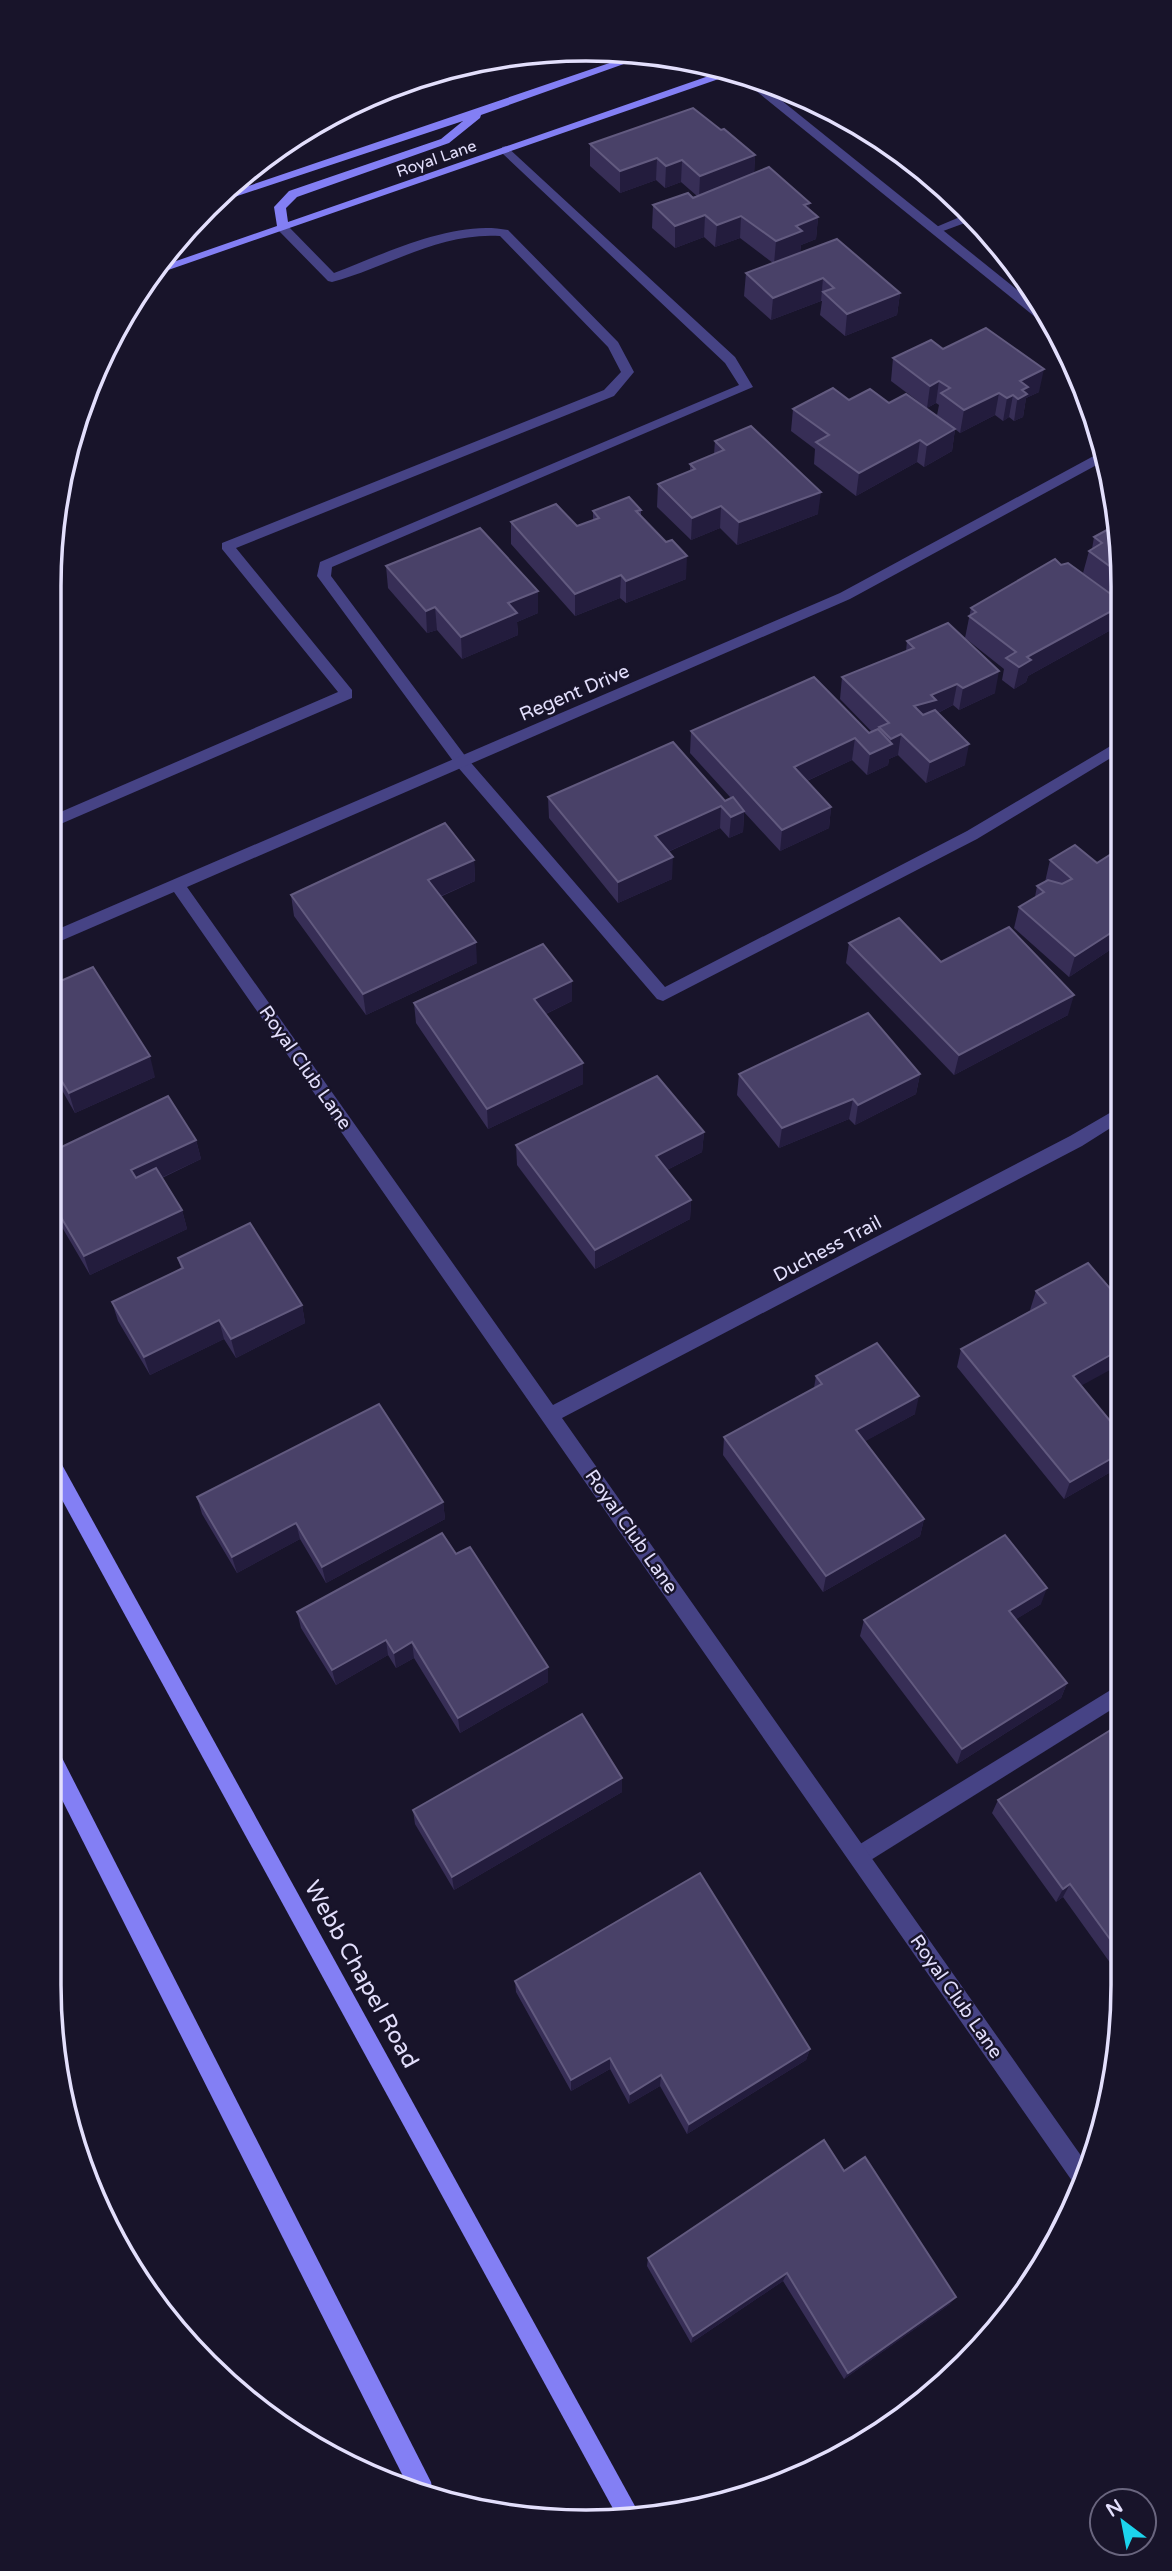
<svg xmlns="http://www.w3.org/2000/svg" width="1172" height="2571" viewBox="0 0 1172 2571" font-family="'Varela Round',sans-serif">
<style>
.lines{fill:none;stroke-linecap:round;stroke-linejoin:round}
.lane{fill:#464385;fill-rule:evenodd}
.street{fill:#464385;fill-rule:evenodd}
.secondary{fill:#837ff4;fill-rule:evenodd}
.wall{fill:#372e56}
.shaded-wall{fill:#231c3d}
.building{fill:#494168;stroke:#625a7f;stroke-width:2}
.labels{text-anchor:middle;stroke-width:5;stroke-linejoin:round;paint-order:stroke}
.far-street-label{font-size:16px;fill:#e3dffc;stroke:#18142a}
.street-label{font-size:19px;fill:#e3dffc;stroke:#18142a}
.near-street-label{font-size:23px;fill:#e3dffc;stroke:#18142a}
.rim{fill:none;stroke:#e3dffc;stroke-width:3.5}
</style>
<rect width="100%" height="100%" fill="#18142a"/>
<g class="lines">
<g class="lane">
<path d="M 506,146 L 735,357 L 753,387 L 332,567 L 331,576 L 466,757 L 665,987 L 967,831 L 1119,741 L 1119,753 L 977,839 L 663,1001 L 657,999 L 456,765 L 317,576 L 320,562 L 739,385 L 725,363 L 502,153 L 502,147 Z"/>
<path d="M 967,214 L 973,220 L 935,234 L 929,230 Z"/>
<path d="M 279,225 L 287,225 L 334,273 C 384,254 454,219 508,230 L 618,342 L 634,372 L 614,396 L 236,548 L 352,690 L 352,698 L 49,829 L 49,817 L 338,692 L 222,549 L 222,543 L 604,390 L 621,372 L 608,347 L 500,236 C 440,232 388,267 332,282 L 328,281 L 279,231 Z"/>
<path d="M 1122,1683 L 1122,1703 L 866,1863 L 859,1866 L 852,1863 L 849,1856 L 852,1849 Z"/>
</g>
<g class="street">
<path d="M 738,74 L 755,79 L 1041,309 L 1050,325 L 1045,325 L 739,77 Z"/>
<path d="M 1101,452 L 1104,461 L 850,599 L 187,887 L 553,1405 L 1070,1136 L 1120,1107 L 1120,1122 L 1082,1146 L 562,1418 L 1089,2167 L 1082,2190 L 1077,2188 L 174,892 L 49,946 L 49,933 L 840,593 Z"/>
</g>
<g class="secondary">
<path d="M 636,54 L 649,55 L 481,115 L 480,118 L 449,143 L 297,197 L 286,208 L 288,222 L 726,70 L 736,73 L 148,277 L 156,268 L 277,226 L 274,207 L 289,191 L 441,139 L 463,121 L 207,206 L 219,196 Z"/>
<path d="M 49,1450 L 55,1452 L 641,2517 L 617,2516 L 49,1476 Z"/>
<path d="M 49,1744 L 56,1746 L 431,2482 L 433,2494 L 407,2484 L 49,1774 Z"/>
</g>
</g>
<g class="wall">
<path d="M 721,130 L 755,155 L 754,173 L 809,210 L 818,217 L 816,239 L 801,245 L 800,252 L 900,293 L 897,315 L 845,336 L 820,315 L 822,301 L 821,301 L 771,320 L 744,296 L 746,273 L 773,263 L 740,238 L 715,247 L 704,237 L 675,248 L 652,228 L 653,205 L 697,196 L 681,182 L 665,188 L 656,180 L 620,193 L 590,166 L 590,144 Z"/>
<path d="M 943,349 L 1039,392 L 1026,398 L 1023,417 L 1014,421 L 1009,417 L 1003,421 L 995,415 L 960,433 L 937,415 L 939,405 L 936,403 L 927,408 L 891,381 L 893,358 Z"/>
<path d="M 849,400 L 889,403 L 955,429 L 952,451 L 924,467 L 917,462 L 856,496 L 814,464 L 815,449 L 791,431 L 793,409 Z"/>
<path d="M 715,441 L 818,514 L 737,545 L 720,528 L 691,540 L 657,507 L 658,484 L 690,471 L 690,464 L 714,454 Z"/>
<path d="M 641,510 L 641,516 L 686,579 L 626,603 L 620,598 L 575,616 L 511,544 L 511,522 L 577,526 L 593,520 L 593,511 Z"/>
<path d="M 1118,524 L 1119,599 L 1083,573 L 1089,551 L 1092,549 L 1094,537 Z"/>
<path d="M 1061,565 L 1119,600 L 1118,626 L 1028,676 L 1026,682 L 1014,689 L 1002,680 L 1004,669 L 965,638 L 971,608 Z"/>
<path d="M 386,566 L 538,613 L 517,622 L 518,635 L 462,659 L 437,630 L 427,633 L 388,588 Z"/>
<path d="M 907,641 L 995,693 L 959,710 L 953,705 L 938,713 L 965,765 L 926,783 L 898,755 L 889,759 L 888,765 L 867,775 L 852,760 L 807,781 L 831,807 L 829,828 L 780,851 L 744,812 L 743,832 L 729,838 L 720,828 L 668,852 L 672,879 L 618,903 L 549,818 L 548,797 L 725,801 L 731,798 L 690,753 L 691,731 L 869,733 L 872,732 L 840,699 L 842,677 L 906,651 Z"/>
<path d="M 1119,849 L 1120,950 L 1116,946 L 1069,977 L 1014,928 L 1019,907 L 1035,897 L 1037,886 L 1045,882 L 1050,860 L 1097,863 Z"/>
<path d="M 474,860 L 475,881 L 440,897 L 477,963 L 366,1015 L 294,916 L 291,895 Z"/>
<path d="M 849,943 L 941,962 L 1068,1015 L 954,1075 L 846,963 Z"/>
<path d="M 49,986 L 155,1077 L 75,1113 L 59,1085 L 49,1089 Z"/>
<path d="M 572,1001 L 546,1014 L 583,1084 L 488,1129 L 416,1023 L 414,1003 Z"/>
<path d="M 739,1074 L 920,1074 L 916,1094 L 855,1125 L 849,1119 L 779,1148 L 737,1095 Z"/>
<path d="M 704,1132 L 702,1152 L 667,1170 L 691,1200 L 690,1219 L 595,1269 L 517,1165 L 516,1145 Z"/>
<path d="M 196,1140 L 201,1159 L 162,1178 L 182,1210 L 187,1229 L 90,1275 L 49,1205 L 49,1153 Z"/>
<path d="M 178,1258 L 302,1305 L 305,1323 L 236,1358 L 224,1339 L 150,1375 L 118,1321 L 112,1302 L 181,1269 Z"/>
<path d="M 1088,1263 L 1081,1386 L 1121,1434 L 1121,1466 L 1064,1499 L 957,1367 L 961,1349 L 1031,1311 L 1030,1310 L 1036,1291 Z"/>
<path d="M 816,1376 L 915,1414 L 865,1441 L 924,1519 L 920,1536 L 823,1592 L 723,1455 L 724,1437 L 814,1388 Z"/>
<path d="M 197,1497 L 443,1502 L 445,1519 L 326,1583 L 300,1539 L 237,1573 L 202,1514 Z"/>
<path d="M 456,1554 L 548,1682 L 460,1733 L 414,1658 L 396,1668 L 388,1655 L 336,1685 L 301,1628 L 297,1612 Z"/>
<path d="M 1041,1604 L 1016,1619 L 1067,1683 L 1061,1698 L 957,1764 L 860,1636 L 864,1620 Z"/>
<path d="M 1122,1723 L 1123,1977 L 1121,1978 L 1063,1897 L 1056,1902 L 992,1813 L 998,1800 Z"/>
<path d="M 622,1778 L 622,1792 L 454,1890 L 415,1824 L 413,1810 Z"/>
<path d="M 515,1981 L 810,2049 L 806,2060 L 687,2134 L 660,2086 L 629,2104 L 610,2069 L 571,2091 L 516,1992 Z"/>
<path d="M 844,2171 L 950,2304 L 844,2379 L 783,2281 L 691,2343 L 647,2266 L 648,2258 Z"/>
</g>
<g class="shaded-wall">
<path d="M 755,155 L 754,178 L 699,198 L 700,176 Z"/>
<path d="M 657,158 L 656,180 L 620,193 L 620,171 Z"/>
<path d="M 682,160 L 681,182 L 665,188 L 666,166 Z"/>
<path d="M 810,203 L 808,221 L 818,217 L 816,239 L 801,245 L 800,254 L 774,264 L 776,241 L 796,226 L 804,205 Z"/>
<path d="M 705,215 L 704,237 L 675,248 L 675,226 Z"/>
<path d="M 741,216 L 740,238 L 715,247 L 717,225 Z"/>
<path d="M 823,278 L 821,301 L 771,320 L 773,298 Z"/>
<path d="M 900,293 L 897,315 L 845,336 L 847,314 Z"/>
<path d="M 1044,369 L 1039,392 L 1026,398 L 1023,417 L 1014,421 L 1020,381 Z"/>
<path d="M 939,381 L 936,403 L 927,408 L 930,386 Z"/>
<path d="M 999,393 L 995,415 L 960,433 L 964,410 Z"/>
<path d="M 1013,395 L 1009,417 L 1003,421 L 1007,398 Z"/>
<path d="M 955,429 L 952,451 L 924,467 L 927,445 Z"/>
<path d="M 920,440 L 917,462 L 856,496 L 859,473 Z"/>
<path d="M 821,492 L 818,514 L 737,545 L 739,522 Z"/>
<path d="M 721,506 L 720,528 L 691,540 L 692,518 Z"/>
<path d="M 687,556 L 686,579 L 626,603 L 626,581 Z"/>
<path d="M 621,575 L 620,598 L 575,616 L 575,594 Z"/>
<path d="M 538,591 L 538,613 L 517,622 L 518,635 L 462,659 L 461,637 L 508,603 Z"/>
<path d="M 435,607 L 437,630 L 427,633 L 426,611 Z"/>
<path d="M 1119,607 L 1118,626 L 1028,676 L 1026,682 L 1014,689 L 1019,667 L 1027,657 Z"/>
<path d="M 999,671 L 995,693 L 959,710 L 963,688 Z"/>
<path d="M 957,684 L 953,705 L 910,727 L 914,706 L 931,695 Z"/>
<path d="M 901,734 L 898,755 L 889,759 L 888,765 L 867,775 L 870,754 L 890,745 L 891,739 Z"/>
<path d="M 855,738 L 852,760 L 791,788 L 794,767 Z"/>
<path d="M 969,744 L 965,765 L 926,783 L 930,762 Z"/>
<path d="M 721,806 L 720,828 L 654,858 L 655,836 Z"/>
<path d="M 831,807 L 829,828 L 780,851 L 782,830 Z"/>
<path d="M 744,811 L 743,832 L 729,838 L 731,817 Z"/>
<path d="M 673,857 L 672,879 L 618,903 L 618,882 Z"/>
<path d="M 474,860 L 475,881 L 429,901 L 428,880 Z"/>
<path d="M 1120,927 L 1120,933 L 1116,946 L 1069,977 L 1075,956 Z"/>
<path d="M 476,942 L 477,963 L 366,1015 L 363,994 Z"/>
<path d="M 572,981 L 572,1001 L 535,1019 L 534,999 Z"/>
<path d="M 1074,995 L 1068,1015 L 954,1075 L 959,1055 Z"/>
<path d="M 150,1056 L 155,1077 L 75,1113 L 69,1093 Z"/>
<path d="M 583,1063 L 583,1084 L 488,1129 L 487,1109 Z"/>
<path d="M 52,1065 L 59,1085 L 49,1089 L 49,1066 Z"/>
<path d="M 920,1074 L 916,1094 L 855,1125 L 858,1105 Z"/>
<path d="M 853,1099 L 849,1119 L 779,1148 L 782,1128 Z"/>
<path d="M 704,1132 L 702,1152 L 655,1176 L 656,1156 Z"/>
<path d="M 196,1140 L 201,1159 L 137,1189 L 131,1170 Z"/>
<path d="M 691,1200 L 690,1219 L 595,1269 L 595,1250 Z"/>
<path d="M 182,1210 L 187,1229 L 90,1275 L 84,1256 Z"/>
<path d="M 302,1305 L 305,1323 L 236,1358 L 231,1339 Z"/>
<path d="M 219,1320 L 224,1339 L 150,1375 L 144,1357 Z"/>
<path d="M 1121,1349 L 1121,1364 L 1066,1394 L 1073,1376 Z"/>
<path d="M 919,1396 L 915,1414 L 853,1448 L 856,1430 Z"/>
<path d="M 1121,1453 L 1121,1466 L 1064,1499 L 1070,1482 Z"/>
<path d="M 443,1502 L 445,1519 L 326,1583 L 322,1567 Z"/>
<path d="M 924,1519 L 920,1536 L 823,1592 L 826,1576 Z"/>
<path d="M 296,1523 L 300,1539 L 237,1573 L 232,1557 Z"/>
<path d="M 1047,1588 L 1041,1604 L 1003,1627 L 1009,1611 Z"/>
<path d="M 386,1640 L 388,1655 L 336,1685 L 332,1670 Z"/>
<path d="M 412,1642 L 414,1658 L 396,1668 L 394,1653 Z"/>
<path d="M 548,1667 L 548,1682 L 460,1733 L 458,1718 Z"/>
<path d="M 1067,1683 L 1061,1698 L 957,1764 L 962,1749 Z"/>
<path d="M 622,1778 L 622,1792 L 454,1890 L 452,1877 Z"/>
<path d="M 1070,1884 L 1063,1897 L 1056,1902 L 1063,1889 Z"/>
<path d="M 810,2049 L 806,2060 L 687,2134 L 689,2124 Z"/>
<path d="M 610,2058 L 610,2069 L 571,2091 L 571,2080 Z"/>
<path d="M 661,2075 L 660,2086 L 629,2104 L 630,2094 Z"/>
<path d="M 787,2273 L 783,2281 L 691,2343 L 693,2336 Z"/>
<path d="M 956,2297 L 950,2304 L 844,2379 L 848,2373 Z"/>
</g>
<g class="building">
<path d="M 693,108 L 721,130 L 724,129 L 755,155 L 700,176 L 682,160 L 666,166 L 657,158 L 620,171 L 590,144 Z"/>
<path d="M 769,167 L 810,203 L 804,205 L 818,217 L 796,226 L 802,231 L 776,241 L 741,216 L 717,225 L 705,215 L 675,226 L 653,205 L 688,193 L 693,198 Z"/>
<path d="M 837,239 L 900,293 L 847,314 L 823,292 L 834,288 L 823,278 L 773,298 L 746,273 Z"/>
<path d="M 986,328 L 1044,369 L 1020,381 L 1028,387 L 1022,390 L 1027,394 L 1018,399 L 1013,395 L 1007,398 L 999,393 L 964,410 L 941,393 L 950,388 L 939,381 L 930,386 L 893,358 L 931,340 L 943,349 Z"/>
<path d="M 833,388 L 849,400 L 870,389 L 889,403 L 906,394 L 955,429 L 927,445 L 920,440 L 859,473 L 816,442 L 829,435 L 793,409 Z"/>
<path d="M 751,426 L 821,492 L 739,522 L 721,506 L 692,518 L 658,484 L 695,469 L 690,464 L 724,450 L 715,441 Z"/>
<path d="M 629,497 L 641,510 L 636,511 L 666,542 L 672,540 L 687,556 L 626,581 L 621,575 L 575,594 L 511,522 L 556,504 L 577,526 L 599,518 L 593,511 Z"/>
<path d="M 1118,524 L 1119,573 L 1089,551 L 1102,543 L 1094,537 Z"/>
<path d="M 480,528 L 538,591 L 508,603 L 517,613 L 461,637 L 435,607 L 426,611 L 386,566 Z"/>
<path d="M 1055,559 L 1061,565 L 1068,563 L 1119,600 L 1119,607 L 1027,657 L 1031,660 L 1019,667 L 1006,658 L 1016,652 L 969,616 L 976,612 L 971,608 Z"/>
<path d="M 948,623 L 999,671 L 963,688 L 957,684 L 931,695 L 936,700 L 914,706 L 923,715 L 935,710 L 969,744 L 930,762 L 901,734 L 891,739 L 879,727 L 889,723 L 842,677 L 914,648 L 907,641 Z"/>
<path d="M 814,677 L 869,733 L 878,729 L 892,744 L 870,754 L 855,738 L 794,767 L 831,807 L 782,830 L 691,731 Z"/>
<path d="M 673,742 L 725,801 L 733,797 L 744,811 L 731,817 L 721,806 L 655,836 L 673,857 L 618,882 L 548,797 Z"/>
<path d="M 445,823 L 474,860 L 428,880 L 476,942 L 363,994 L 291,895 Z"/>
<path d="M 1075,845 L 1097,863 L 1119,849 L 1120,927 L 1075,956 L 1019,907 L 1044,892 L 1037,886 L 1048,880 L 1062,884 L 1072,879 L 1050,860 Z"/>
<path d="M 899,918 L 941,962 L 1009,927 L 1074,995 L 959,1055 L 849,943 Z"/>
<path d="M 543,944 L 572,981 L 534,999 L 583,1063 L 487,1109 L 414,1003 Z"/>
<path d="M 93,967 L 150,1056 L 69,1093 L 52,1065 L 49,1066 L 49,986 Z"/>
<path d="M 868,1013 L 920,1074 L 858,1105 L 853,1099 L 782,1128 L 739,1074 Z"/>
<path d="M 657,1076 L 704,1132 L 656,1156 L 691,1200 L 595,1250 L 516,1145 Z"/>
<path d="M 168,1096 L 196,1140 L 131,1170 L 136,1178 L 156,1168 L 182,1210 L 84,1256 L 49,1197 L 49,1153 Z"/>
<path d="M 250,1223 L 302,1305 L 231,1339 L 219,1320 L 144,1357 L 112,1302 L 183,1268 L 178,1258 Z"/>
<path d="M 1088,1263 L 1121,1301 L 1121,1349 L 1073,1376 L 1121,1434 L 1121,1453 L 1070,1482 L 961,1349 L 1046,1303 L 1036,1291 Z"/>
<path d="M 877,1343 L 919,1396 L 856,1430 L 924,1519 L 826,1576 L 724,1437 L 822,1384 L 816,1376 Z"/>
<path d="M 379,1404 L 443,1502 L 322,1567 L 296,1523 L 232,1557 L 197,1497 Z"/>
<path d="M 442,1533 L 456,1554 L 470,1547 L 548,1667 L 458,1718 L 412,1642 L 394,1653 L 386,1640 L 332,1670 L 297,1612 Z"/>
<path d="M 1005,1535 L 1047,1588 L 1009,1611 L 1067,1683 L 962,1749 L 864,1620 Z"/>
<path d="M 582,1714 L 622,1778 L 452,1877 L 413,1810 Z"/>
<path d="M 1122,1723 L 1123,1957 L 1070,1884 L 1063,1889 L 998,1800 Z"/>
<path d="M 700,1873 L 810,2049 L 689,2124 L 661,2075 L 630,2094 L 610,2058 L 571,2080 L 515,1981 Z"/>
<path d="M 824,2140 L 844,2171 L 865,2157 L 956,2297 L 848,2373 L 787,2273 L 693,2336 L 648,2258 Z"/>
</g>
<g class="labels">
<g class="far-street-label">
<text transform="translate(436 158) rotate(-19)" y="6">Royal Lane</text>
</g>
<g class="street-label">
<text transform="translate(574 692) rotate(-23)" y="7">Regent Drive</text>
<text transform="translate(306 1067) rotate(55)" y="7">Royal Club Lane</text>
<text transform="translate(827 1248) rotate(-28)" y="7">Duchess Trail</text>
<text transform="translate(632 1531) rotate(55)" y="7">Royal Club Lane</text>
<text transform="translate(957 1996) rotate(55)" y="7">Royal Club Lane</text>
</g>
<g class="near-street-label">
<text transform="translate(362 1974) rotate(61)" y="8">Webb Chapel Road</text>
</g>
</g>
<path d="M0 0H1172V2571H0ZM586 61H586A525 525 0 0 1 1111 586V1985A525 525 0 0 1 586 2510H586A525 525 0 0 1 61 1985V586A525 525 0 0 1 586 61Z" fill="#18142a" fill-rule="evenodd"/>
<path class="rim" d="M586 61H586A525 525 0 0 1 1111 586V1985A525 525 0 0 1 586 2510H586A525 525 0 0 1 61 1985V586A525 525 0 0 1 586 61Z"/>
<g transform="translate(1123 2522) rotate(328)"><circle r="33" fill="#18142a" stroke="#69657e" stroke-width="2"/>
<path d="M0-5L12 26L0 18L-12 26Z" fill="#1cd4ec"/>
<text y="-10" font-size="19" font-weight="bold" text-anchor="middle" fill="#e3dffc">N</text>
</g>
</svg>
